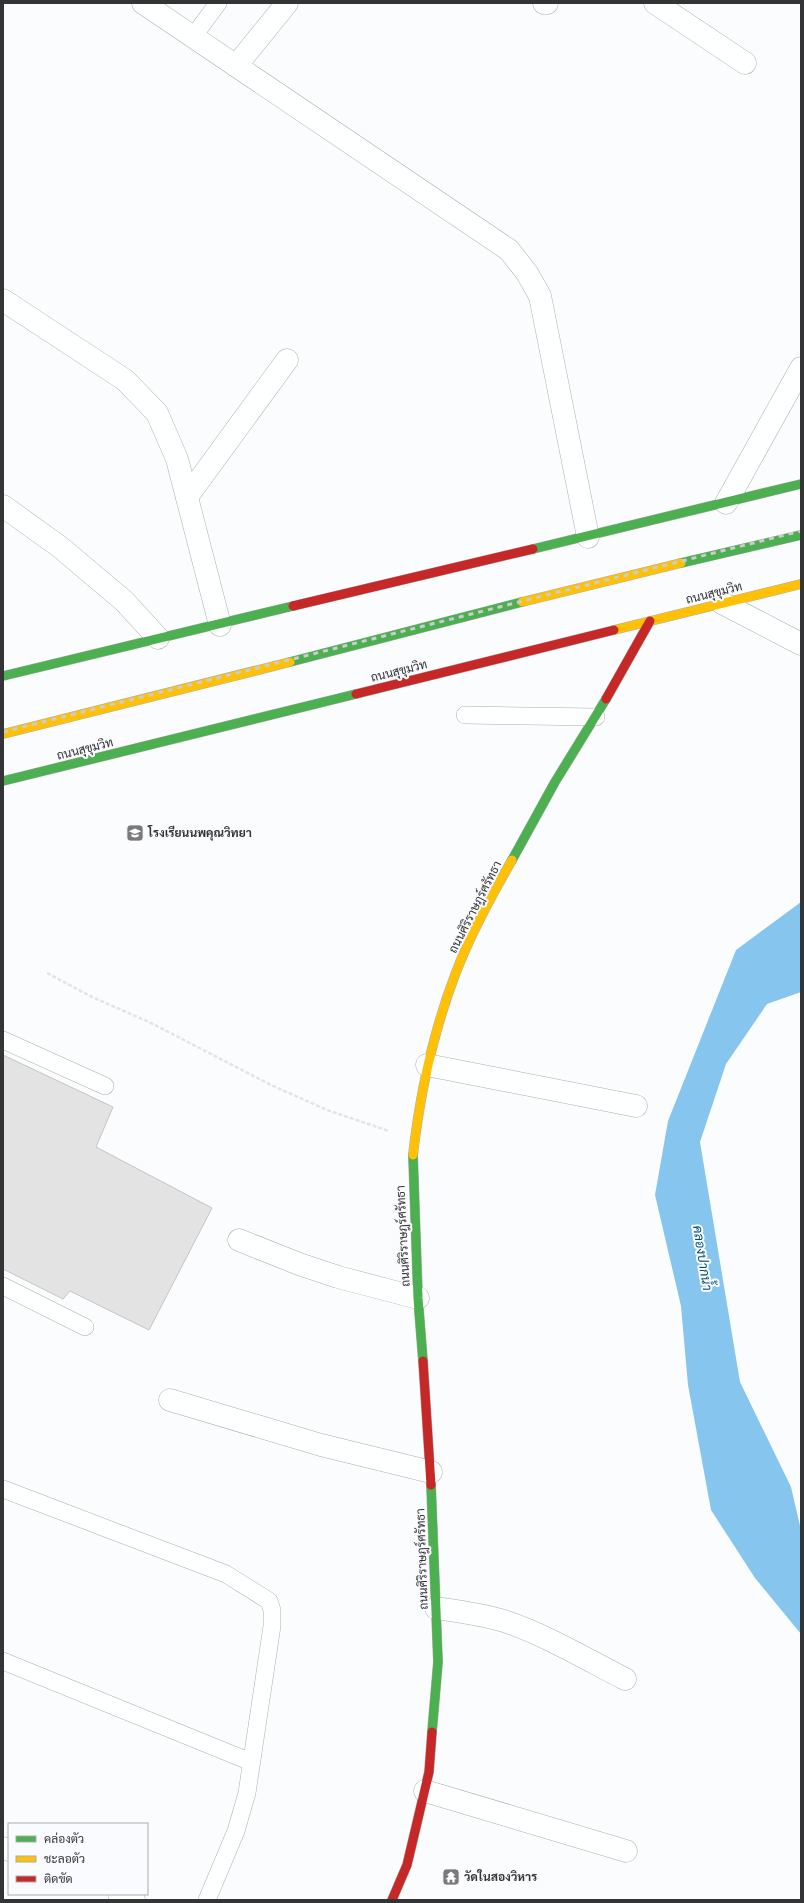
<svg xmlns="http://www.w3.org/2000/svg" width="804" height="1903" viewBox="0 0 804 1903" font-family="'IBM Plex Serif',Sarabun,serif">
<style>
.water{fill:#85c5ee}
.building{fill:#e3e3e4;stroke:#c5c4c5}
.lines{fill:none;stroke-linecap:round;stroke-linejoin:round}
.lane-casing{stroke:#adaeaf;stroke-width:18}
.street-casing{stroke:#adaeaf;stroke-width:23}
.fast-casing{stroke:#adaeaf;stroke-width:10}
.slow-casing{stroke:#adaeaf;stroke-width:10}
.jam-casing{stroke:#adaeaf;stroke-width:10}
.path{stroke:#e4e4e5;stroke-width:2.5;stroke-dasharray:4 2;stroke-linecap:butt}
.lane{stroke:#feffff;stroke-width:17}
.street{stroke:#feffff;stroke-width:22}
.fast{stroke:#4caf50;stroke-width:9}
.slow{stroke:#ffc107;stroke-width:9}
.jam{stroke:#c62828;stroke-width:9}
.rail{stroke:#cbcccd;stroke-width:3;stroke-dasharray:5 5;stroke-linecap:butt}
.labels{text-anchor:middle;stroke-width:4;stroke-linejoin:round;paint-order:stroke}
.street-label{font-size:12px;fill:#343436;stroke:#fafbfe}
.poi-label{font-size:12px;font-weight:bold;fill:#343436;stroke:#fafbfe;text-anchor:start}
.water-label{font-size:13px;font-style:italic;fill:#004d72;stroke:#fafbfe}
</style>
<rect width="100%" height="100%" fill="#fbfcfd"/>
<path class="water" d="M 801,902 L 801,992 L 767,1004 L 726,1064 L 700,1142 L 740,1382 L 791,1487 L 801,1530 L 801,1634 L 755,1578 L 711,1510 L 688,1385 L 681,1306 L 655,1195 L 668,1121 L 736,950 Z"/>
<path class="building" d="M 3,1055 L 113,1107 L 96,1147 L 212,1208 L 149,1330 L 70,1291 L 63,1299 L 3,1269 Z"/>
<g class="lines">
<g class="lane-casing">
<g id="lane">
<path d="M 193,37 L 218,3"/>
<path d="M 465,715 L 596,717"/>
<path d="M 3,1040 L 105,1086"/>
<path d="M 3,1286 L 85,1327"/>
<path d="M 3,1489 L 226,1574 L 269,1601 L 272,1610 L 272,1626 L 247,1793 L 236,1831 L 207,1900"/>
<path d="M 3,1661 L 251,1762"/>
</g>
</g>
<g class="street-casing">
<g id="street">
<path d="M 143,3 L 509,250 L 527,273 L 540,296 L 588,537"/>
<path d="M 544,3 L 547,3"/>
<path d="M 655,3 L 745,63"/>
<path d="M 236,66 L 287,3"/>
<path d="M 3,300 L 125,380 L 157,413 L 177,459 L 220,625"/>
<path d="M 187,497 L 287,360"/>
<path d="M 726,503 L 801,368"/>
<path d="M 3,506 L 60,547 L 124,601 L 158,638"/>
<path d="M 722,603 L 801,644"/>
<path d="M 427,1065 L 636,1106"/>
<path d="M 239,1240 L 299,1264 L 338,1277 L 418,1298"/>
<path d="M 170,1400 L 321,1445 L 431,1472"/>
<path d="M 436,1608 C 458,1611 482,1614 504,1621 C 546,1635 586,1659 625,1679"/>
<path d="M 425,1791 L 626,1851"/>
<path d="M 3,1848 L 9,1850"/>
<path d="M 119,1894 L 134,1900"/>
</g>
</g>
<g class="fast-casing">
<g id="fast">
<path d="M 533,549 L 801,484"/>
<path d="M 681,563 L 801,535"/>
<path d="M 290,662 L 522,602"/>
<path d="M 3,676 L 293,606"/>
<path d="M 3,781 L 356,694"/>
<path d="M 512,860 L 555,782 L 606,699"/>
<path d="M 413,1155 L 418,1298 L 423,1361"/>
<path d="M 431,1485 L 438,1662 L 432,1732"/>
</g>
</g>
<g class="slow-casing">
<g id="slow">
<path d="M 522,602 L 681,563"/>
<path d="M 614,630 L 801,584"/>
<path d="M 3,734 L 290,662"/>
<path d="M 413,1155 C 420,1093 433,1033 455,975 C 470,935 491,897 512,860"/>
</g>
</g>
<g class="jam-casing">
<g id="jam">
<path d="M 293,606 L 533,549"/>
<path d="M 356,694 L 614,630"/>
<path d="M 606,699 L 650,621"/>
<path d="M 423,1361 L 431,1485"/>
<path d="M 392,1900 L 407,1865 L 429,1772 L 432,1732"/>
</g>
</g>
<path class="path" d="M 47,973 L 92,997 L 149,1022 L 271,1085 L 327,1110 L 389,1131"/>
<use href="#lane" class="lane"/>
<use href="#street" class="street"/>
<use href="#fast" class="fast"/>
<use href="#slow" class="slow"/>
<use href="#jam" class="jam"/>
<path class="rail" d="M 3,732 L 801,531"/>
</g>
<defs>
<g id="school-square" transform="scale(0.9)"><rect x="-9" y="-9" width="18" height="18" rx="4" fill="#7a7a7c" stroke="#fafbfe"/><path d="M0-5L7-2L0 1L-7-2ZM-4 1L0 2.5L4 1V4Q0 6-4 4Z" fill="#fff"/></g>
<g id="temple-square" transform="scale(0.9)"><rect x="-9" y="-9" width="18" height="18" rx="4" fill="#7a7a7c" stroke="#fafbfe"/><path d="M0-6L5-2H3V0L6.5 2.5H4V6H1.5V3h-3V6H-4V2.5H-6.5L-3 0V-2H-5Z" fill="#fff"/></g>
</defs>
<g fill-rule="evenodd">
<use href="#school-square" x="135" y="833"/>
<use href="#temple-square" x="451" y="1877"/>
</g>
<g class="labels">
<g class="street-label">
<text transform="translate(714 593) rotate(-14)" y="4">ถนนสุขุมวิท</text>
<text transform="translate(399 671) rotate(-14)" y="4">ถนนสุขุมวิท</text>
<text transform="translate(85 749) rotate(-14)" y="4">ถนนสุขุมวิท</text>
<text transform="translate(475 907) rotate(-63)" y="4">ถนนศิริราษฎร์ศรัทธา</text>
<text transform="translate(403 1236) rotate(-93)" y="4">ถนนศิริราษฎร์ศรัทธา</text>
<text transform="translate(422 1559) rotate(-92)" y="4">ถนนศิริราษฎร์ศรัทธา</text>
</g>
<g class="poi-label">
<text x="148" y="837">โรงเรียนนพคุณวิทยา</text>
<text x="464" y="1881">วัดในสองวิหาร</text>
</g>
<g class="water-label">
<text transform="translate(703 1258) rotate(81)" y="5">คลองปากน้ำ</text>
</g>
</g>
<rect width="804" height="1903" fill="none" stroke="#343436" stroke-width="8"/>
<rect x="8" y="1823" width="140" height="72" fill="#fafbfe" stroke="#ababae"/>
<rect x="16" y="1836" width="20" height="6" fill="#4caf50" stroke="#ababae"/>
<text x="44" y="1843" font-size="12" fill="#343436">คล่องตัว</text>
<rect x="16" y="1856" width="20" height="6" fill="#ffc107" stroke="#ababae"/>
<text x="44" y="1863" font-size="12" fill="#343436">ชะลอตัว</text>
<rect x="16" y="1876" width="20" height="6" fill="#c62828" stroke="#ababae"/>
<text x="44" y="1883" font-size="12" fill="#343436">ติดขัด</text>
</svg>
